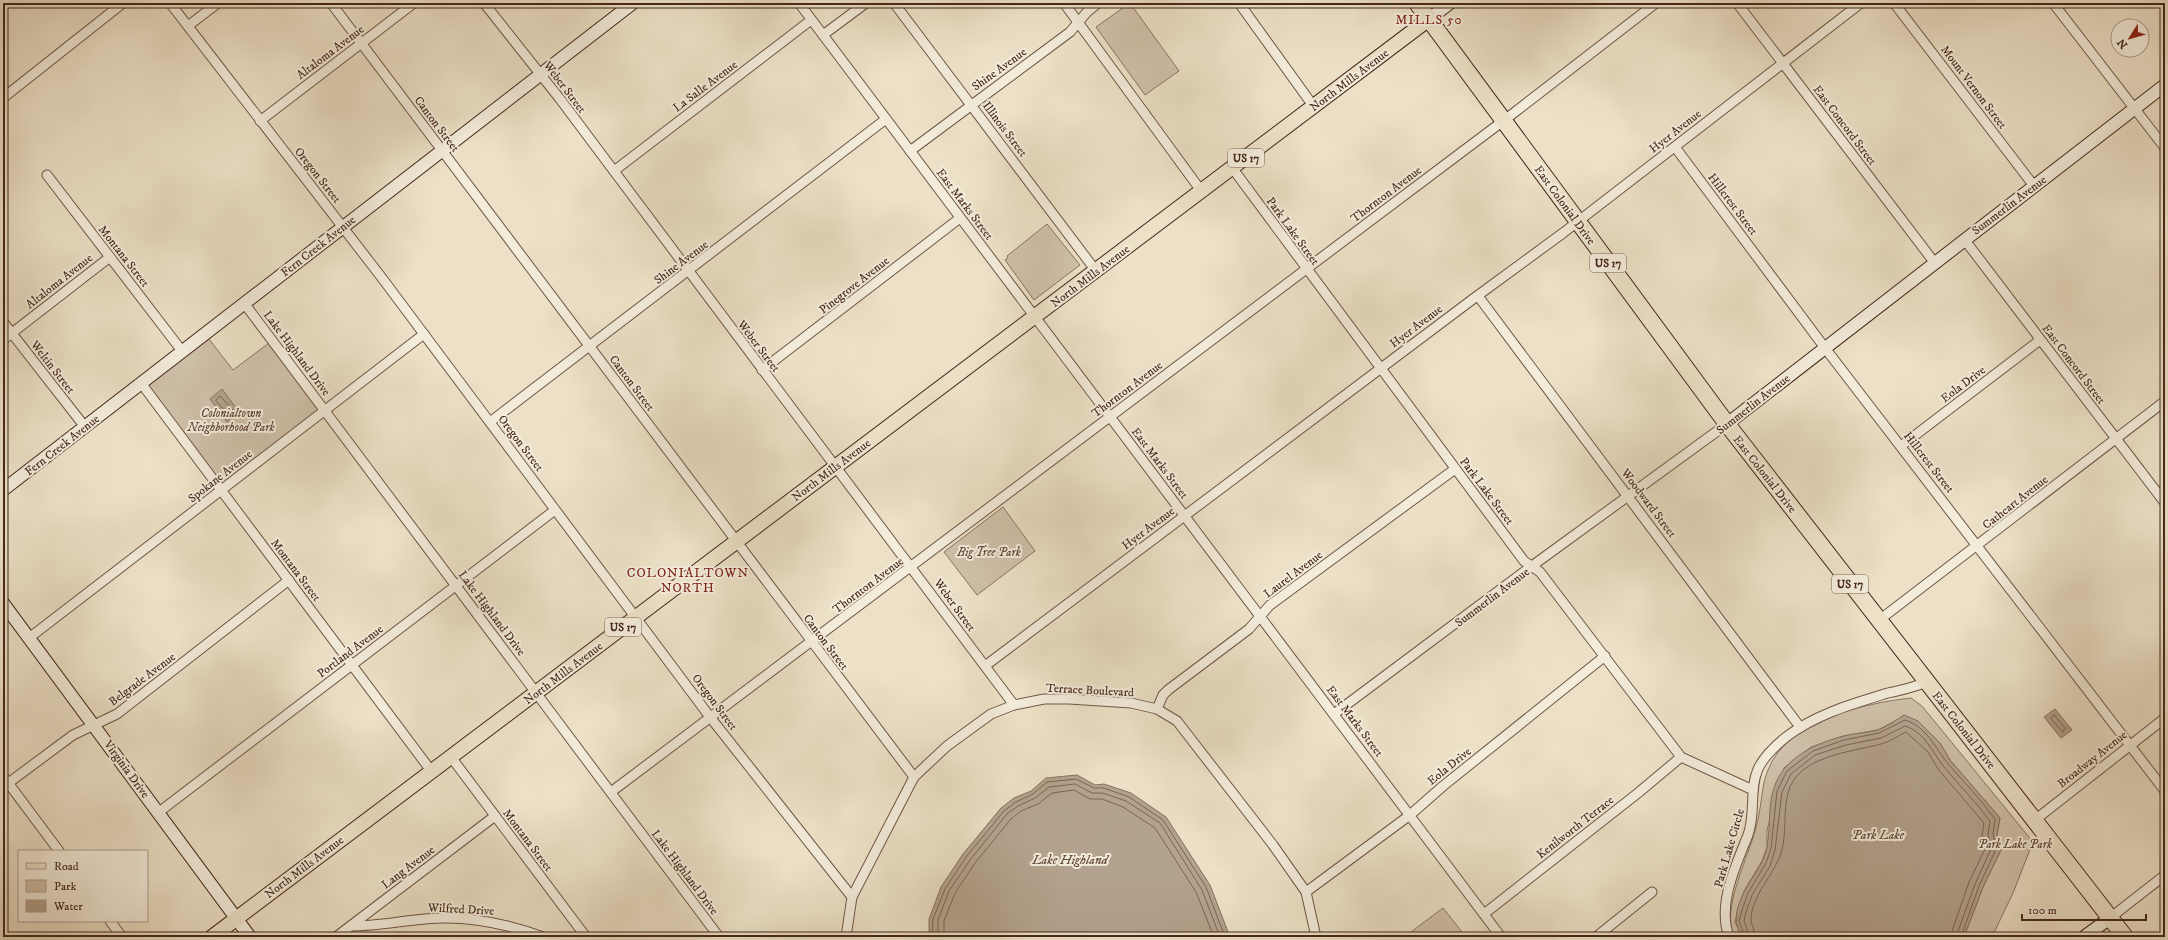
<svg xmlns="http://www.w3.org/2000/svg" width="2168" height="940" viewBox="0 0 2168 940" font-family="'IM FELL DW Pica',serif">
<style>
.green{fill:#d0c1aa;stroke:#8a7462}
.water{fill:#b3a28d;stroke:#87715f}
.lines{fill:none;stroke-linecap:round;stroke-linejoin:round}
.shore{stroke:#7c6454;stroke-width:1}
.street-casing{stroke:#6f5646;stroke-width:11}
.secondary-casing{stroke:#45271b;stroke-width:14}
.primary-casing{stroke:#45271b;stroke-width:16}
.highway-casing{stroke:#45271b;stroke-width:18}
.street{stroke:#f3ecdb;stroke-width:9}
.secondary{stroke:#f3ecdb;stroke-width:12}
.primary{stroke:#ece1c7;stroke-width:14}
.highway{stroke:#ece1c7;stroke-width:16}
.labels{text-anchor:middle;stroke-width:4;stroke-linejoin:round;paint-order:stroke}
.shield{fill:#f3ecdb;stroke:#796255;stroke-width:1}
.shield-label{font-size:11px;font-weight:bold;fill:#45271b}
.street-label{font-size:12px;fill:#45271b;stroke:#f3ecdb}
.park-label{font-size:12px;font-style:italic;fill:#614638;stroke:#f3ecdb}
.neighbourhood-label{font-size:13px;letter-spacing:1px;fill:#7a1f14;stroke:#f3ecdb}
.water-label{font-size:13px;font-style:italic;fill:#664c3d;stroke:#f3ecdb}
</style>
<rect width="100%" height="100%" fill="#ece1c7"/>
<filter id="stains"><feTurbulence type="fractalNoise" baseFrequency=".005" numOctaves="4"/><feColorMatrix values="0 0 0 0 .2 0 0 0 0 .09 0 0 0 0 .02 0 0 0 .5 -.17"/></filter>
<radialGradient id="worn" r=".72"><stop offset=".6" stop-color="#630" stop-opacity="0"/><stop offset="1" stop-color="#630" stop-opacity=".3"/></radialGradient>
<g class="green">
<path d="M 1130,3 L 1179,71 L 1145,95 L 1096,27 Z"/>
<path d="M 1047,224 L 1080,265 L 1034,300 L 1005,260 L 1008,258 L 1007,256 Z"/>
<path d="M 205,334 L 233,370 L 273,340 L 325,410 L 221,490 L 141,383 Z"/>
<path d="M 1003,507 L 1035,551 L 977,595 L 944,552 Z"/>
<path d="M 1911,698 L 1922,706 L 2033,842 L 2013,893 L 1992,937 L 1964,937 L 1983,887 L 2001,850 L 1997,834 L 2000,818 L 1950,760 L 1940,743 L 1918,721 L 1904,716 L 1878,730 L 1843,736 L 1811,747 L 1784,768 L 1767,830 L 1767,847 L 1762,861 L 1744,891 L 1738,909 L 1735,922 L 1742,937 L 1734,937 C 1723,913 1741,872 1749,849 C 1753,838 1757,826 1759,814 C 1762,799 1762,784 1768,770 C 1786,721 1865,703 1911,698 Z"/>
<path d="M 1443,908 L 1466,937 L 1415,937 L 1411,932 Z"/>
</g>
<g class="water">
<path d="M 222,389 L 239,412 L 227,422 L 210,399 Z"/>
<path d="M 2055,709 L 2072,730 L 2061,738 L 2044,717 Z"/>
<path d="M 1904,715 L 1918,721 L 1940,743 L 1950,760 L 2000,818 L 1997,834 L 2001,850 L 1983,887 L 1964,937 L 1742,937 C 1725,912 1750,884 1762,862 C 1773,841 1766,810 1774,788 C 1783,758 1816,743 1844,736 C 1855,733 1867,733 1877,730 C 1887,727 1896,720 1904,715 Z"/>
<path d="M 1077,775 L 1095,785 L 1104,784 L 1131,793 L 1166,817 L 1210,885 L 1230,937 L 929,937 L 929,919 L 941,887 L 963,854 L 1001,808 L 1014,798 L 1031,791 L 1046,778 Z"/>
</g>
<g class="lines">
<g class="shore">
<path d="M 220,396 L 233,410 L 229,415 L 216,401 Z"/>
<path d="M 2054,715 L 2065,728 L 2063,732 L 2051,719 Z"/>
<path d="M 932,937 L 933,919 L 945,889 L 966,857 L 1004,811 L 1016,802 L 1033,794 L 1047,782 L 1076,779 L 1094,788 L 1104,788 L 1129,797 L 1163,820 L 1206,887 L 1225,937"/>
<path d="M 938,937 L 938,920 L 949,891 L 970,860 L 1007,814 L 1018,806 L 1035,798 L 1049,787 L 1075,784 L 1092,793 L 1103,793 L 1126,801 L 1160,823 L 1202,890 L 1220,937"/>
<path d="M 944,937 L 944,921 L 955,893 L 975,863 L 1011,819 L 1021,811 L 1038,804 L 1052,793 L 1074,790 L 1090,799 L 1102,799 L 1123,807 L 1155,828 L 1196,892 L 1214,937"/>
<path d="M 1745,937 L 1739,921 L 1742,910 L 1748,893 L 1766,863 L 1771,849 L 1777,791 L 1787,771 L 1813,751 L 1844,740 L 1879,733 L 1905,720 C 1927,727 1935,748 1949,765 C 1965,783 1981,800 1995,819 L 1993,834 L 1996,849 L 1979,886 L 1961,937"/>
<path d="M 1750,937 L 1744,921 L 1746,912 L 1752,895 L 1770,866 L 1775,850 L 1782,792 L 1791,774 L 1815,755 L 1846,745 L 1881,738 L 1905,726 C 1925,732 1932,752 1944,767 C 1959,785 1976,802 1990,821 L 1988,834 L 1991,849 L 1975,884 L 1956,937"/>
<path d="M 1756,937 C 1755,931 1751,925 1751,920 C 1751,896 1774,875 1781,853 C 1787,834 1783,812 1788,793 C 1797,756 1851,752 1881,744 C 1890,742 1897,736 1906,732 L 1928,752 L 1938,769 L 1984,823 L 1982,836 L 1985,849 L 1969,882 L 1950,937"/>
</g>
<g class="street-casing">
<g id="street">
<path d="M 170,3 L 382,278 L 710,717 L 852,897"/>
<path d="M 331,3 L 914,777"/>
<path d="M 484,3 L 560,99 L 1014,705"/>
<path d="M 799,3 L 1501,937"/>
<path d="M 894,3 L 1096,271"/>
<path d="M 1064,3 L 1202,192"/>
<path d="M 1239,3 L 1314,107"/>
<path d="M 1737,3 L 1934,262"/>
<path d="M 1894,3 L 2034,186"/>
<path d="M 2053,3 L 2165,148"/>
<path d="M 188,26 L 218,3"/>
<path d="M 823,35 L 866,3"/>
<path d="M 3,98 L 123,3"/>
<path d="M 260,121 L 414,3"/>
<path d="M 1675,147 L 1825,348 L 2165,791"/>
<path d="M 910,151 L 1070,32 L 1087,12 L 1098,3"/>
<path d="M 1233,169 L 1524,561 L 1540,572 L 1681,757 L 1753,790"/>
<path d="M 614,171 L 811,20"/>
<path d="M 47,175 L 182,351"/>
<path d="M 1964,239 L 2165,503"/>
<path d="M 1478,296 L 1800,727"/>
<path d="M 244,303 L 719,937"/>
<path d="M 3,322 L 85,427"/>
<path d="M 3,340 L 110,257"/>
<path d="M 762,370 L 960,218"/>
<path d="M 141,383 L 432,772"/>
<path d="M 490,422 L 886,119"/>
<path d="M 1901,446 L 2040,340"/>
<path d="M 1878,621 L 2165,401"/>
<path d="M 29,638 L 424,334"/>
<path d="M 985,666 L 1473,299 L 1563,233 L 1861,3"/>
<path d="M 1157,709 L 1163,695 L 1168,690 L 1249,629 L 1270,605 L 1455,469"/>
<path d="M 1334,714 L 1532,566 L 1727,424"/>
<path d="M 451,757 L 586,937"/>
<path d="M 3,776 L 59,851"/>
<path d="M 3,787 L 73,735 L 117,714 L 289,580"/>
<path d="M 611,792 L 1515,112 L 1656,3"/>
<path d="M 159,812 L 555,510"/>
<path d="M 2035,820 L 2165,718"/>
<path d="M 1306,892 L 1410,815 L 1443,786 L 1605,656"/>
<path d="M 1484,914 L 1638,793 L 1681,757"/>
<path d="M 2110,918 L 2165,875"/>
<path d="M 110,921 L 122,937"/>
<path d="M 351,926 C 377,926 400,921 425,919 C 465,915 505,923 543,937"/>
<path d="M 336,937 L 495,816"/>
<path d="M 846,937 L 852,897 L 914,777 L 947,746 L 991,714 L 1014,705 L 1044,699 L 1069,699 L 1131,703 L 1157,709 L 1177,721 L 1273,845 L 1306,892 L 1316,937"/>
<path d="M 1596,937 L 1652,892"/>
<path d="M 1729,937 C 1717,904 1736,865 1748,835 C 1756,813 1749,789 1758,769 C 1764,756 1775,746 1786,737 C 1816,714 1852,704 1888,693 C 1901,690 1913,688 1926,682"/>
</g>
</g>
<g class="secondary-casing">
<g id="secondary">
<path d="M 1429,19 L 1450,3"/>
<path d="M 1727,424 L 2165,85"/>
<path d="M 3,490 L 633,3"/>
<path d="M 3,603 L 250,937"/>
<path d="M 2084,937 L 2110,918"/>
</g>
</g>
<g class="primary-casing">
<path id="primary" d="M 212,937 L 1429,19"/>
</g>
<g class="highway-casing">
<path id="highway" d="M 1417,3 L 1727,424 L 2125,937"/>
</g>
<use href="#street" class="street"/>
<use href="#secondary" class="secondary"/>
<use href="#primary" class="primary"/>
<use href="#highway" class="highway"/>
</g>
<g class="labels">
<g class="shield">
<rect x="1228" y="149" width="36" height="18" rx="3"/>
<rect x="1590" y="254" width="36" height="18" rx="3"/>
<rect x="1832" y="575" width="36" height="18" rx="3"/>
<rect x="605" y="618" width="36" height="18" rx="3"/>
</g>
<g class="shield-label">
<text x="1246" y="162">US 17</text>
<text x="1608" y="267">US 17</text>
<text x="1850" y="588">US 17</text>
<text x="623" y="631">US 17</text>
</g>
<g class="street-label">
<text transform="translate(330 52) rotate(-37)" y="4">Altaloma Avenue</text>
<text transform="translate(999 69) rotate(-36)" y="4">Shine Avenue</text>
<text transform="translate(1349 80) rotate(-37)" y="4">North Mills Avenue</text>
<text transform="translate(705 86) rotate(-37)" y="4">La Salle Avenue</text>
<text transform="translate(565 87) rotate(53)" y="4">Weber Street</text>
<text transform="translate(1974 87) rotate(53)" y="4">Mount Vernon Street</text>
<text transform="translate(437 124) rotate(53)" y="4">Canton Street</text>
<text transform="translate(1845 125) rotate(53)" y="4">East Concord Street</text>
<text transform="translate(1005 129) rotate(53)" y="4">Illinois Street</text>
<text transform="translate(1675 131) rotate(-38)" y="4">Hyer Avenue</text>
<text transform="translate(318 175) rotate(52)" y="4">Oregon Street</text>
<text transform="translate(1386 194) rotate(-37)" y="4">Thornton Avenue</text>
<text transform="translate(965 204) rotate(53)" y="4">East Marks Street</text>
<text transform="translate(1733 204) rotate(53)" y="4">Hillcrest Street</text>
<text transform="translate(1565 205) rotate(54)" y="4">East Colonial Drive</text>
<text transform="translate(2009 205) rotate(-37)" y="4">Summerlin Avenue</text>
<text transform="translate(1293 231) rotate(54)" y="4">Park Lake Street</text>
<text transform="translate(318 246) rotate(-38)" y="4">Fern Creek Avenue</text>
<text transform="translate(124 256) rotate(52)" y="4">Montana Street</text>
<text transform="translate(681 262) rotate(-37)" y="4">Shine Avenue</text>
<text transform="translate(1090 276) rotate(-37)" y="4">North Mills Avenue</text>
<text transform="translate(59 281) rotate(-38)" y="4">Altaloma Avenue</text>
<text transform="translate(854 285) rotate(-38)" y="4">Pinegrove Avenue</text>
<text transform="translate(1416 326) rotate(-37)" y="4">Hyer Avenue</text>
<text transform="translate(759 346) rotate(53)" y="4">Weber Street</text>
<text transform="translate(297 353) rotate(53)" y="4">Lake Highland Drive</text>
<text transform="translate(2074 364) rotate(53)" y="4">East Concord Street</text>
<text transform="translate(53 367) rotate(52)" y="4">Weltin Street</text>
<text transform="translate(632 383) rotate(53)" y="4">Canton Street</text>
<text transform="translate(1963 384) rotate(-37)" y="4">Eola Drive</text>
<text transform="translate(1127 389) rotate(-37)" y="4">Thornton Avenue</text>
<text transform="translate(1753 404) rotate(-38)" y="4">Summerlin Avenue</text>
<text transform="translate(521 443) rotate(53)" y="4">Oregon Street</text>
<text transform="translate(62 445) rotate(-38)" y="4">Fern Creek Avenue</text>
<text transform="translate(1929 462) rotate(52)" y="4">Hillcrest Street</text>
<text transform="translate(1160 463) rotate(53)" y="4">East Marks Street</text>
<text transform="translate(831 470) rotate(-37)" y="4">North Mills Avenue</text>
<text transform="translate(1765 474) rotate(52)" y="4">East Colonial Drive</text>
<text transform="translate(220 476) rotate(-38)" y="4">Spokane Avenue</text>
<text transform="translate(1487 491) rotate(53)" y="4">Park Lake Street</text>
<text transform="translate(2015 502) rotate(-38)" y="4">Cathcart Avenue</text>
<text transform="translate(1649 503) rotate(53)" y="4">Woodward Street</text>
<text transform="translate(1148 528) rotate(-37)" y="4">Hyer Avenue</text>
<text transform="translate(296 570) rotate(53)" y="4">Montana Street</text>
<text transform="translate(1293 574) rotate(-37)" y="4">Laurel Avenue</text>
<text transform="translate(868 585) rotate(-37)" y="4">Thornton Avenue</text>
<text transform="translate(1492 597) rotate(-37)" y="4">Summerlin Avenue</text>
<text transform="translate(955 605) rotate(54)" y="4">Weber Street</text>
<text transform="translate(492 613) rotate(53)" y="4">Lake Highland Drive</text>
<text transform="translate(826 642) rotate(53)" y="4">Canton Street</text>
<text transform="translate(350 651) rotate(-37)" y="4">Portland Avenue</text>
<text transform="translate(563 673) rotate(-37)" y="4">North Mills Avenue</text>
<text transform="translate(142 679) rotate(-37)" y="4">Belgrade Avenue</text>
<text transform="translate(1090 690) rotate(3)" y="4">Terrace Boulevard</text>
<text transform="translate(715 702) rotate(53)" y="4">Oregon Street</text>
<text transform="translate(1355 721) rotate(53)" y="4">East Marks Street</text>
<text transform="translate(1964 730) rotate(52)" y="4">East Colonial Drive</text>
<text transform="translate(2092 759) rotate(-38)" y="4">Broadway Avenue</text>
<text transform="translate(1449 766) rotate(-39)" y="4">Eola Drive</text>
<text transform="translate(127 769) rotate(54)" y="4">Virginia Drive</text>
<text transform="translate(1575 827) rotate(-38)" y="4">Kenilworth Terrace</text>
<text transform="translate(528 840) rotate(53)" y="4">Montana Street</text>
<text transform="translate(1729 848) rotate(-74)" y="4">Park Lake Circle</text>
<text transform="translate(304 867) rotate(-37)" y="4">North Mills Avenue</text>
<text transform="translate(408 867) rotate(-37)" y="4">Lang Avenue</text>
<text transform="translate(685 872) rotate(53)" y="4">Lake Highland Drive</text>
<text transform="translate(461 909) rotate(3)" y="4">Wilfred Drive</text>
</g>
<g class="park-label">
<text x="231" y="417">Colonialtown<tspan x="231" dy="14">Neighborhood Park</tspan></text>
<text x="989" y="556">Big Tree Park</text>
<text x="2015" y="848">Park Lake Park</text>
</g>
<g class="neighbourhood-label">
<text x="1429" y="24">MILLS 50</text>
<text x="688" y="577">COLONIALTOWN<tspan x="688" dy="15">NORTH</tspan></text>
</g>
<g class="water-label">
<text x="1878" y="839">Park Lake</text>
<text x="1070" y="864">Lake Highland</text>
</g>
</g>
<rect width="2168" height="940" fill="none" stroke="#ece1c7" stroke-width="16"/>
<rect x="4" y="4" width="2160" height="932" fill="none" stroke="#45271b" stroke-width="2"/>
<rect x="8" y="8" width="2152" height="924" fill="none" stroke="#45271b"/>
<rect x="18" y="850" width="130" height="72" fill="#f3ecdb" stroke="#ad9d8e"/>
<rect x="26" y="863" width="20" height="6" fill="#ece1c7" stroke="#ad9d8e"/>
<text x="54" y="870" font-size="12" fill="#45271b">Road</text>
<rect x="26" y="880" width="20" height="12" fill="#d0c1aa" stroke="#ad9d8e"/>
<text x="54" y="890" font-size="12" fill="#45271b">Park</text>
<rect x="26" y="900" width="20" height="12" fill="#b3a28d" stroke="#ad9d8e"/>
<text x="54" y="910" font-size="12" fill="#45271b">Water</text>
<g transform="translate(2130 38) rotate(233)"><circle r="19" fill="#f3ecdb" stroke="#ad9d8e"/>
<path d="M0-3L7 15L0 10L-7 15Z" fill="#8f2418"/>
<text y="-6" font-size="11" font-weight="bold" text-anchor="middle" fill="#45271b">N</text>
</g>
<path d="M2022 914v6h124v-6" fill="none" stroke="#45271b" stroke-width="2"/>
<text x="2028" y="914" font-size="12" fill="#45271b" stroke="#f3ecdb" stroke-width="3" paint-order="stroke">100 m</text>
<rect width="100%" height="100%" filter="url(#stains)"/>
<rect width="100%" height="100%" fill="url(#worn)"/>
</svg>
